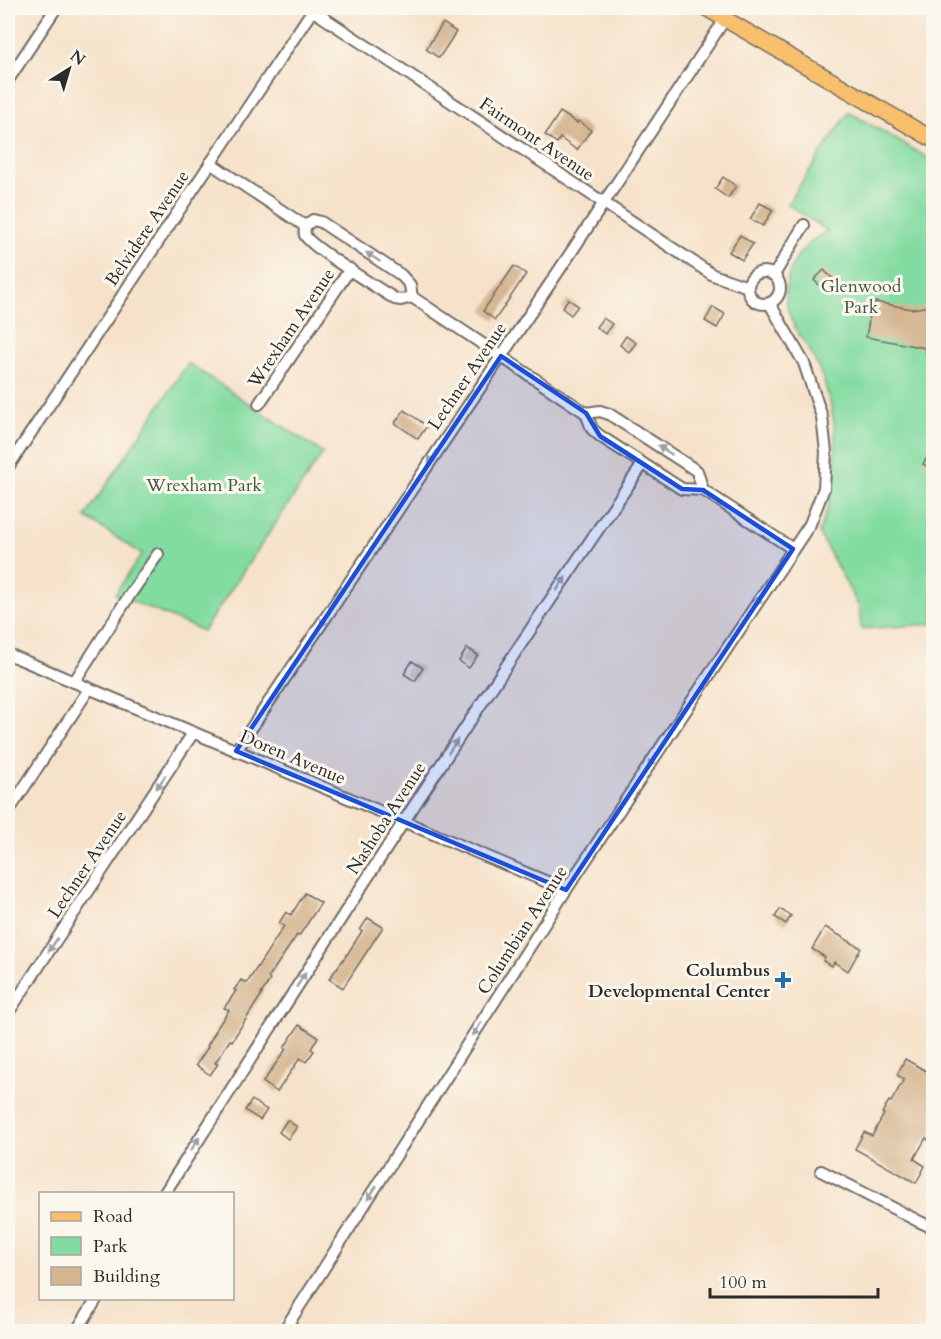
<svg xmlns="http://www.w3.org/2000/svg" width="941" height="1339" viewBox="0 0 941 1339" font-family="Cardo,serif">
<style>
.green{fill:#82dba0;stroke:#568366;stroke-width:1.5}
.building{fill:#d5b691}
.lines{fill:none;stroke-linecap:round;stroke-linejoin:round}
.street-casing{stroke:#726b63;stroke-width:14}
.primary-casing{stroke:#726b63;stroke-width:18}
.street{stroke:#fff;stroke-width:10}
.primary{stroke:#f8bf6c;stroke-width:15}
.oneway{fill:#a0a0a0}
.marked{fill:#1d4ed8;fill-opacity:0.2;stroke:#1d4ed8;stroke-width:4.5;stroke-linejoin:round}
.poi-dot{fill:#1f6fb2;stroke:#fbf7ec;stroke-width:2}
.labels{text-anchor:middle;stroke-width:6;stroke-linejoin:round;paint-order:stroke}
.street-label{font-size:18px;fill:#2b2b2b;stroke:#fbf7ec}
.park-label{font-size:18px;fill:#415748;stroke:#fbf7ec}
.poi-label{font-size:18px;font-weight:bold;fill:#2b2b2b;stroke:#fbf7ec;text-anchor:end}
</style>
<rect width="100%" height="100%" fill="#fbf7ec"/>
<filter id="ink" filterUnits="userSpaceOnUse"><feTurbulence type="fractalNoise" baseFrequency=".0167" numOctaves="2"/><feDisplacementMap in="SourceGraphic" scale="12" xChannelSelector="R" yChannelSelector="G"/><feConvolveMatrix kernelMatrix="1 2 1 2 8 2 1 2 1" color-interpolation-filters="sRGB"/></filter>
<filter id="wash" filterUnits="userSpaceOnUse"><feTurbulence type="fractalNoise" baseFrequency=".008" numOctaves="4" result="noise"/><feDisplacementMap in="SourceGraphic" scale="24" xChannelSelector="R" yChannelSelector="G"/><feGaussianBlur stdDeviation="1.35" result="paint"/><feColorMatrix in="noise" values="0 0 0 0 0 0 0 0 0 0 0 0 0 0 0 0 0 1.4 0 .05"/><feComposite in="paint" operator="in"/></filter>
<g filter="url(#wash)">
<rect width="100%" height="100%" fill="#f6e2ca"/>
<g class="green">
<path d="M 849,112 L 933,161 L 933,624 L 861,629 L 859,607 L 819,533 C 835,492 840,449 831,406 C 827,388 821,371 812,355 C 806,343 796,332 791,319 C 777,282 794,248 828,231 L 787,204 Z"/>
<path d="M 188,363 L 323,453 L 203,631 L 115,594 L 142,554 L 85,517 Z"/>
</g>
<g id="blocks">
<g class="building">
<path d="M 443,23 L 456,32 L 439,58 L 426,49 Z"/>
<path d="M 560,112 L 577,123 L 578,121 L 591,130 L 577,150 L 560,138 L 557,143 L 545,135 Z"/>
<path d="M 723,177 L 736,186 L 728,198 L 715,189 Z"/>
<path d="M 760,203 L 773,210 L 763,226 L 750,219 Z"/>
<path d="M 740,235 L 753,244 L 742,260 L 729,252 Z"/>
<path d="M 514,266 L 526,274 L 495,320 L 483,311 Z"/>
<path d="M 824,270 L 837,283 L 827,293 L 814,280 Z"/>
<path d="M 568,299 L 578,306 L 571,315 L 562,308 Z"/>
<path d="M 875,302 L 912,309 L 930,306 L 930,308 L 933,307 L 933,370 L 929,370 L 925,348 L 866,337 L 870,315 L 873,315 Z"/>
<path d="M 713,307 L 725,314 L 717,328 L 705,321 Z"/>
<path d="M 603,318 L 612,324 L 605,334 L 596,327 Z"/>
<path d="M 626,336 L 636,343 L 629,352 L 620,345 Z"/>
<path d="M 404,410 L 427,426 L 418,439 L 395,423 Z"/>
<path d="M 933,448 L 933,471 L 923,464 Z"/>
<path d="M 467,648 L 478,655 L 469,668 L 459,661 Z"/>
<path d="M 412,661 L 423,668 L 415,681 L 404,674 Z"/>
<path d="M 305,893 L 321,903 L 299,936 L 297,935 L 268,978 L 270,980 L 261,994 L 262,994 L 232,1041 L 230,1040 L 215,1063 L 218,1064 L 210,1075 L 196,1065 L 208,1047 L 207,1046 L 216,1031 L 215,1031 L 229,1010 L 224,1008 L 236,991 L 234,990 L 241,980 L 247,983 L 262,960 L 284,926 L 279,923 L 286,912 L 291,915 Z"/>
<path d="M 780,909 L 791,916 L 786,924 L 775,917 Z"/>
<path d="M 368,918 L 383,927 L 343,988 L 329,979 L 348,953 L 362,931 L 360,930 Z"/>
<path d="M 825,927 L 861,948 L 848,971 L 834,962 L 832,966 L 823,961 L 825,957 L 812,949 Z"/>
<path d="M 299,1025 L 318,1037 L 311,1049 L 314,1051 L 306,1062 L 300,1058 L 277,1092 L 263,1082 L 286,1049 L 284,1048 Z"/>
<path d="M 905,1059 L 933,1075 L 933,1130 L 928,1140 L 926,1138 L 914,1159 L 925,1166 L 916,1183 L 855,1149 L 864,1132 L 872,1136 L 884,1114 L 882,1113 L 889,1101 L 891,1102 L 904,1079 L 897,1075 Z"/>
<path d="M 252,1100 L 267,1110 L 260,1120 L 245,1110 Z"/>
<path d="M 287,1120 L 297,1127 L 288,1139 L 279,1132 Z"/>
</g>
</g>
</g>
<g filter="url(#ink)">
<use href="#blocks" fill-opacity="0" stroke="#726b63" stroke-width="1.5"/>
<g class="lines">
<g class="street-casing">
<g id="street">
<path d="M 312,10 L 713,275 L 748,287"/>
<path d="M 8,80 L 56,8"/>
<path d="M 210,163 L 305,226"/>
<path d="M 305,226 L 313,220 L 321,222 L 401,275 L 410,285 L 412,297 L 586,413 L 592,429 L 600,436 L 682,489 L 703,490 L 793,549"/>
<path d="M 305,226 C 305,229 304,232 305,235 C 309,246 381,290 395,299 L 401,300 L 412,297"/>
<circle cx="764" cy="288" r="16"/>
<path d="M 774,275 L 804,225"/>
<path d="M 259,404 L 350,269"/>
<path d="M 586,413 L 600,411 L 609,414 L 697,471 L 703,490"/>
<path d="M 8,467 L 314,8"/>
<path d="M 8,654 L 566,890"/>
<path d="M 74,682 L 129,596 L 158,554"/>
<path d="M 236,751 L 572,251 L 725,19"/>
<path d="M 8,812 L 89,689"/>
<path d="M 8,1013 L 193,733"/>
<path d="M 821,1171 L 920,1222 L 934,1228"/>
<path d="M 164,1194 C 321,949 478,703 643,464"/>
<path d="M 76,1332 L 97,1298"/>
<path d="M 283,1332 L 566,890 L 810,524 L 824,488 L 826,452 L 822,417 L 804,363 L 770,304"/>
</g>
</g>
<g class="primary-casing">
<path id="primary" d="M 706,8 L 934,140"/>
</g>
<use href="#street" class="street"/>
<use href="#primary" class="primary"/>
</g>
<defs><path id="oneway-solid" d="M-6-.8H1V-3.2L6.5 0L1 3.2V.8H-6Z" transform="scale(1.5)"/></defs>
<g class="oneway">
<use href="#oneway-solid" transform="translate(373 257) rotate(-146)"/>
<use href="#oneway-solid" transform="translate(665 450) rotate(-147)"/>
<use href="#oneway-solid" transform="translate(433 457) rotate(124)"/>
<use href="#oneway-solid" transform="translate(561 584) rotate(-56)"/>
<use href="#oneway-solid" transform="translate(761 598) rotate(124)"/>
<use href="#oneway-solid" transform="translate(325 619) rotate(124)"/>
<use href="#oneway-solid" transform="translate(453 746) rotate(-57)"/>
<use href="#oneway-solid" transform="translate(653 760) rotate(124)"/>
<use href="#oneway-solid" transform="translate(161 782) rotate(124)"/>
<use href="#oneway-solid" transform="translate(53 945) rotate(124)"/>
<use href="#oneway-solid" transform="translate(301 980) rotate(-57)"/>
<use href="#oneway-solid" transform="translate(477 1029) rotate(123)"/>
<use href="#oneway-solid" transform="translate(195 1144) rotate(-57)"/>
<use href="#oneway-solid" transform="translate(372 1193) rotate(123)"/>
</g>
</g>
<path class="marked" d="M 501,356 L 586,413 L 600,436 L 682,489 L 703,490 L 793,549 L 566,890 L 236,751 Z"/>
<path class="poi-dot" d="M780 971h6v6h6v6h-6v6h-6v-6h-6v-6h6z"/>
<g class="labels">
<g class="street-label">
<text transform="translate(537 139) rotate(34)" y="6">Fairmont Avenue</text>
<text transform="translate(147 228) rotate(-56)" y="6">Belvidere Avenue</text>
<text transform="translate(291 328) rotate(-56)" y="6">Wrexham Avenue</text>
<text transform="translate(467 376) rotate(-56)" y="6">Lechner Avenue</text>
<text transform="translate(293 757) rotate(23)" y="6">Doren Avenue</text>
<text transform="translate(386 818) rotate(-57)" y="6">Nashoba Avenue</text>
<text transform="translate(87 864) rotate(-56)" y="6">Lechner Avenue</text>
<text transform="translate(522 930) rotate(-57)" y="6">Columbian Avenue</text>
</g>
<g class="park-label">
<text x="861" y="292">Glenwood<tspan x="861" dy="21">Park</tspan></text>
<text x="204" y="491">Wrexham Park</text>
</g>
<g class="poi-label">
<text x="770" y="976">Columbus<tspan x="770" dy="21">Developmental Center</tspan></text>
</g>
</g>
<rect width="941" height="1339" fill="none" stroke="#fbf7ec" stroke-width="30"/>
<rect x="39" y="1192" width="195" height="108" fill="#fbf7ec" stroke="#a8a59f" stroke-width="1.5"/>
<rect x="51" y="1212" width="30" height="9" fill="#f8bf6c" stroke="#a8a59f" stroke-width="1.5"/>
<text x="93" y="1222" font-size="18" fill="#2b2b2b">Road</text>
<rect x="51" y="1237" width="30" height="18" fill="#82dba0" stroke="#a8a59f" stroke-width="1.5"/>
<text x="93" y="1252" font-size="18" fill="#2b2b2b">Park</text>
<rect x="51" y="1267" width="30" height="18" fill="#d5b691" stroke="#a8a59f" stroke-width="1.5"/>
<text x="93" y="1282" font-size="18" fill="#2b2b2b">Building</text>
<g transform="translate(69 69) rotate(37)" stroke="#fbf7ec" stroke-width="4.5" paint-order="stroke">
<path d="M0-4.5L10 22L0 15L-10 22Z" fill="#2b2b2b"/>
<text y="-9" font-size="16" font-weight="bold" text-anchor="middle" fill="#2b2b2b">N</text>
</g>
<path d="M710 1288v9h168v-9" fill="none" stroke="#2b2b2b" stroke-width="3"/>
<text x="719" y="1288" font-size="18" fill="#2b2b2b" stroke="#fbf7ec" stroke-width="4.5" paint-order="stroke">100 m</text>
</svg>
